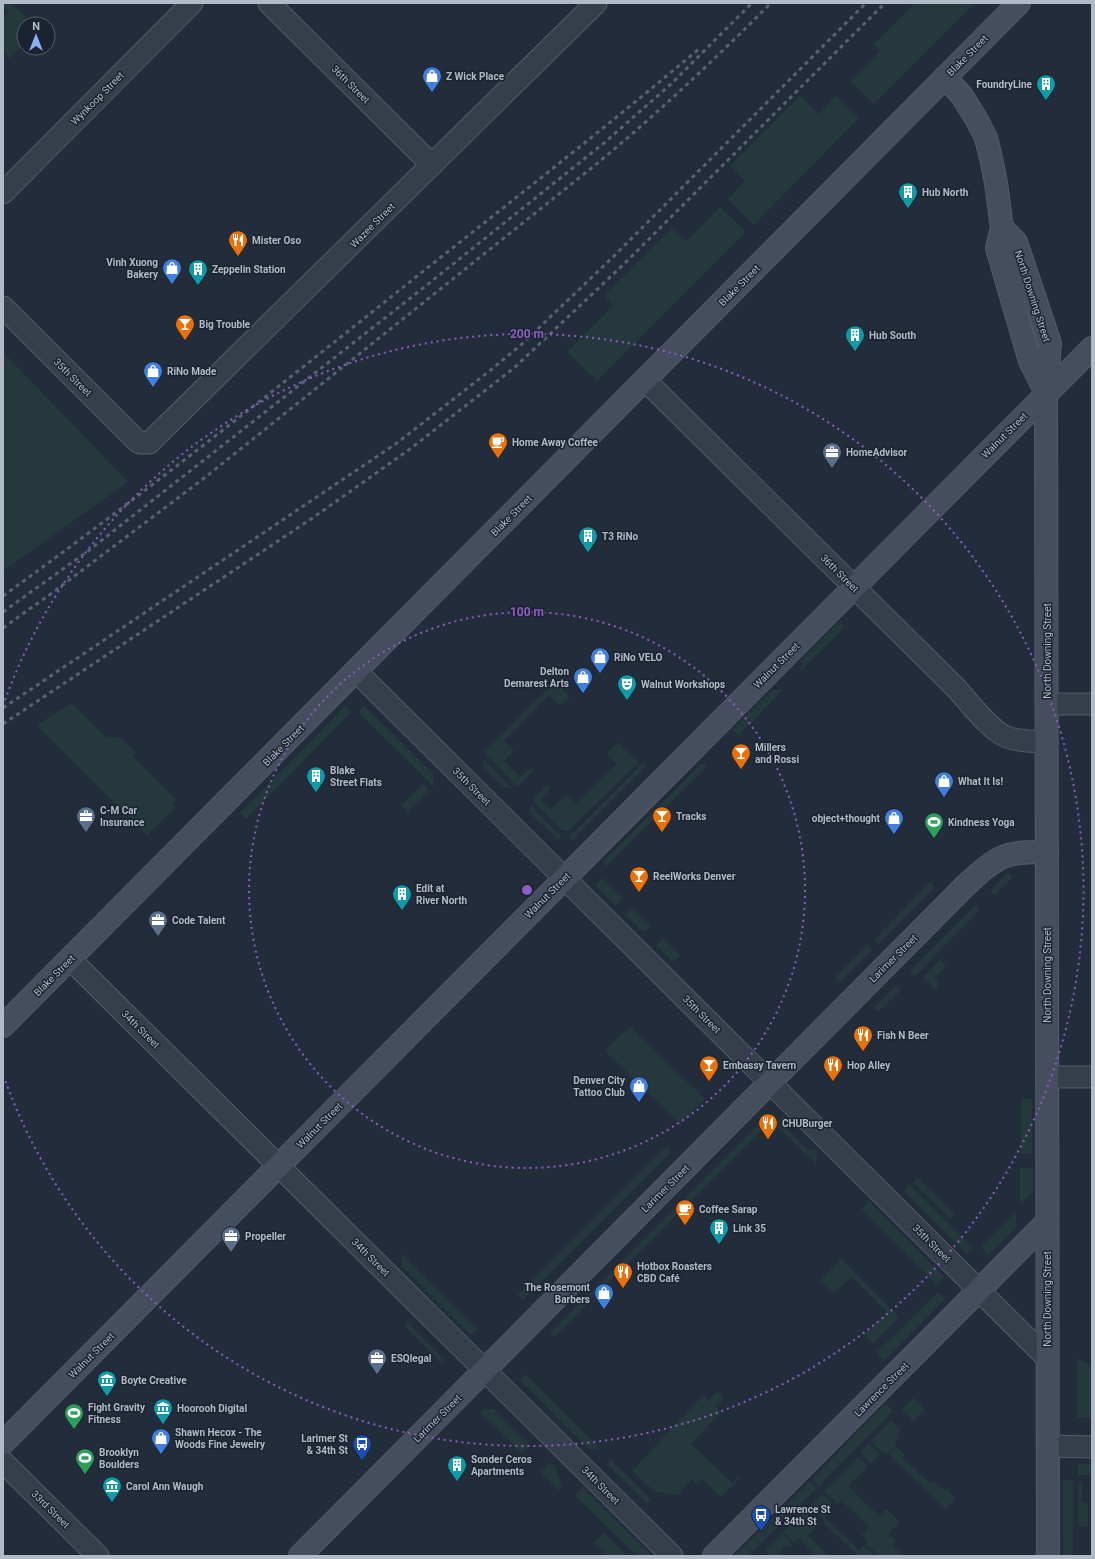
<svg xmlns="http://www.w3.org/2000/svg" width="1095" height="1559" viewBox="0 0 1095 1559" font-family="Roboto,sans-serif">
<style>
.green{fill:#25383c}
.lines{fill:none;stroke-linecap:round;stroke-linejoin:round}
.street-casing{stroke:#555c69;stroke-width:23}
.secondary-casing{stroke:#555c69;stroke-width:24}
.street{stroke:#373e4b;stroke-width:21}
.secondary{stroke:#454d5e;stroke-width:22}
.rail{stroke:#596272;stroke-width:3;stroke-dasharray:4 4;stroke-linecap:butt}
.ring{fill:none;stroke:#8e5dc2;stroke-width:2;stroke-dasharray:2 4}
.labels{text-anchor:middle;stroke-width:3;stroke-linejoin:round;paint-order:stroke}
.street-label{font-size:10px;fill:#b2b9c7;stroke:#1c2330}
.poi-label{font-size:10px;font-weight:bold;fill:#b2b9c7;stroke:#1c2330;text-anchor:start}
.centre{fill:#8e5dc2;stroke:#1c2330;stroke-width:2}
.ring-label{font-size:12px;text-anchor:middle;font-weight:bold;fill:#8e5dc2;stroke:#1c2330;stroke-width:3;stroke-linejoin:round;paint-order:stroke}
</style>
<rect width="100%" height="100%" fill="#232c3b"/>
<g class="green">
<path d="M 5,3 L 11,3 L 33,24 L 24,24 L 24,44 L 10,58 L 3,51 L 3,18 L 9,12 L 3,6 Z"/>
<path d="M 915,3 L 975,3 L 874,104 L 850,81 L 880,51 L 874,44 Z"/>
<path d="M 836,95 L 859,118 L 754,225 L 728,199 L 745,181 L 730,166 L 800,96 L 818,114 Z"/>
<path d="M 720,207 L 746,232 L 597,381 L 567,352 L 613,306 L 604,296 L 672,228 L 687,241 Z"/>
<path d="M 3,352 L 128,482 L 3,571 Z"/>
<path d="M 839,621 L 845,627 L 800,671 L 803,658 Z"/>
<path d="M 555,682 L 570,697 L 560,706 L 549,695 L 504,741 L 514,751 L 504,761 L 520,777 L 531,767 L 534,770 L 517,787 L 484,753 Z"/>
<path d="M 784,689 L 739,735 L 733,729 L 772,690 Z"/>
<path d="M 71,703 L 104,736 L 121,738 L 136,753 L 133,757 L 176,799 L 172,804 L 176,807 L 147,835 L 37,725 Z"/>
<path d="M 345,706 L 351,712 L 246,819 L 240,813 Z"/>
<path d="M 364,706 L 433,774 L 434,787 L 358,712 Z"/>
<path d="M 618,742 L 638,763 L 568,831 L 563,831 L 532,800 L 547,785 L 550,789 L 540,799 L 551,809 L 566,795 L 576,805 L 617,764 L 607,754 Z"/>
<path d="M 483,759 L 513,789 L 504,787 L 484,768 Z"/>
<path d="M 643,763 L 646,766 L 572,840 L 569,837 Z"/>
<path d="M 702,763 L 707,767 L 606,866 L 602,862 Z"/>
<path d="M 423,784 L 429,790 L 408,812 L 401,805 Z"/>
<path d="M 530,805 L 562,837 L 558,840 L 531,814 Z"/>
<path d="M 1008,872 L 1013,877 L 995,895 L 990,891 Z"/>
<path d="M 602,878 L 623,898 L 616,906 L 595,885 Z"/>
<path d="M 930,882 L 935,887 L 878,944 L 874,940 Z"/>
<path d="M 976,905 L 979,911 L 915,976 L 910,971 Z"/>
<path d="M 633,908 L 651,926 L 644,933 L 626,915 Z"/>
<path d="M 664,938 L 680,955 L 673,962 L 656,945 Z"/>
<path d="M 867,946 L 872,950 L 840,982 L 835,978 Z"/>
<path d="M 940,960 L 946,966 L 934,978 L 940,984 L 935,990 L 923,977 Z"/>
<path d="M 896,986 L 901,990 L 878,1012 L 874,1008 Z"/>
<path d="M 630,1026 L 705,1099 L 680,1124 L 605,1051 Z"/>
<rect x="1021" y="1099" width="11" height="55"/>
<path d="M 783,1115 L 787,1120 L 787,1129 L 807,1149 L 817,1150 L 816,1164 L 775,1124 Z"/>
<path d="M 762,1121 L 766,1125 L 554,1337 L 550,1333 Z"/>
<path d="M 668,1145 L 671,1152 L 523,1300 L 518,1295 Z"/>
<path d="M 1020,1168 L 1033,1168 L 1033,1191 L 1020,1204 Z"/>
<path d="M 918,1178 L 955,1214 L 950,1219 L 913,1183 Z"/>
<path d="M 910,1185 L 973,1248 L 967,1254 L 904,1191 Z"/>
<path d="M 869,1202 L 944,1277 L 937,1285 L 862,1209 Z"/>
<path d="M 1016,1213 L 1016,1228 L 988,1255 L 981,1247 Z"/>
<path d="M 401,1253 L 478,1329 L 471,1335 L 402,1266 Z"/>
<path d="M 841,1259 L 899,1317 L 873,1343 L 864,1335 L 887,1312 L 851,1277 L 834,1293 L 820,1280 Z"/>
<path d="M 938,1292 L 945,1299 L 884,1361 L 876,1353 Z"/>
<path d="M 408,1322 L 445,1360 L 442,1364 L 404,1326 Z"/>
<path d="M 1077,1358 L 1092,1366 L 1092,1418 L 1077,1418 Z"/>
<path d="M 525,1374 L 601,1450 L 589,1449 L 520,1380 Z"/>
<path d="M 717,1392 L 724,1398 L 715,1407 L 721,1412 L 691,1444 L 732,1483 L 737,1477 L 739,1479 L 721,1497 L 702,1479 L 697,1484 L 692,1480 L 678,1495 L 655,1492 L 632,1471 L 703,1395 L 709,1400 Z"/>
<path d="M 914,1398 L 925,1409 L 913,1421 L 902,1410 Z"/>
<path d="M 886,1403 L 893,1411 L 819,1486 L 812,1479 Z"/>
<path d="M 485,1408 L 487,1410 L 493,1408 L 530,1445 L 522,1454 L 480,1413 Z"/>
<path d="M 891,1421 L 901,1431 L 897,1435 L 899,1437 L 894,1443 L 897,1445 L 888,1454 L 884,1451 L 882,1452 L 871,1441 Z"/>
<path d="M 869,1444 L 880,1454 L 871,1463 L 860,1452 Z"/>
<path d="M 896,1447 L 905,1455 L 903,1458 L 931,1484 L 934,1481 L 945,1491 L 947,1490 L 956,1498 L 945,1509 L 889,1455 Z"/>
<path d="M 858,1457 L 868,1466 L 848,1486 L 852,1489 L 838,1504 L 824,1491 Z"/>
<path d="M 610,1459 L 651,1499 L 647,1503 L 608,1465 Z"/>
<path d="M 550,1462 L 556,1468 L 562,1487 L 558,1490 L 540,1473 Z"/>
<rect x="1078" y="1464" width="14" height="11"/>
<rect x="1063" y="1480" width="10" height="76"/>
<path d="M 810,1481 L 817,1488 L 748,1556 L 734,1556 Z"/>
<path d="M 1078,1482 L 1082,1482 L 1082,1502 L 1087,1502 L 1088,1504 L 1088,1526 L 1078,1526 Z"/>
<path d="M 583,1487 L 652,1556 L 637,1556 L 575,1495 Z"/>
<path d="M 852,1490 L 879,1516 L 886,1509 L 900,1522 L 888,1534 L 896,1541 L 892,1545 L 903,1556 L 879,1556 L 866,1544 L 868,1541 L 862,1535 L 869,1527 L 842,1501 Z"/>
<path d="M 822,1494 L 832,1504 L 824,1512 L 827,1516 L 825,1518 L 826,1519 L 859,1550 L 864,1546 L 875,1556 L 858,1556 L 823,1522 L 825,1520 L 809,1507 Z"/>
<path d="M 803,1511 L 818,1525 L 803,1540 L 808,1536 L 828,1556 L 816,1556 L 802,1542 L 803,1541 L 800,1538 L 794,1543 L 783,1532 Z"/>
<path d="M 604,1533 L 627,1556 L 607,1556 L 594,1543 Z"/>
<path d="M 782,1533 L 793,1545 L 790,1548 L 787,1545 L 780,1552 L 783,1555 L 782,1556 L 770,1556 L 764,1551 Z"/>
</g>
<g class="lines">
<g class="street-casing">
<g id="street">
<path d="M 269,3 L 432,165"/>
<path d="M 3,193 L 192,3"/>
<path d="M 3,307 L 138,442 L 141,443 L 149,443 L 596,3"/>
<path d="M 645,380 L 956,688 C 968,701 991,732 1007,737 C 1019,742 1034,741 1047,742"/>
<path d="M 356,671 L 1047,1358"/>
<path d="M 1047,704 L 1092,704"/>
<path d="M 70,959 L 672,1556"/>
<path d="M 1047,1077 L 1092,1077"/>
<path d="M 1048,1446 L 1092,1447"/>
<path d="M 3,1462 L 98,1556"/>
</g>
</g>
<g class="secondary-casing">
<g id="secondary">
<path d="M 945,77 L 962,96 L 977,120 L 986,138 L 991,158 L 996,183 L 1002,228 L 997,248 L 1030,361 L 1046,393"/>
<path d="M 1002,228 L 1016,242 L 1050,343 L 1046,394 L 1048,1556"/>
<path d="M 3,1026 L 1019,3"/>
<path d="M 3,1443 L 1092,348"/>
<path d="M 300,1556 L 966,885 C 997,857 1003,851 1047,852"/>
<path d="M 714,1556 L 1047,1222"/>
</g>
</g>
<use href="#street" class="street"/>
<use href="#secondary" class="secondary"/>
<g class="rail">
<path d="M 3,596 C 147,492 287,380 426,269 C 518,196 610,124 700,48"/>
<path d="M 3,612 L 88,551 L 413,296 L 604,143 L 671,84 L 752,3"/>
<path d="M 3,628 L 52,593 L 203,479 L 584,174 C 650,121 711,63 771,3"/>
<path d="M 3,708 L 397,443 L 492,369 L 522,344 L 612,258 L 866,3"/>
<path d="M 3,724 L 314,517 L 410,449 L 514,368 L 624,264 L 885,3"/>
</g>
</g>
<g class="ring">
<circle cx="527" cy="890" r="278"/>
<path d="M5 700A556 556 0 1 1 5 1080"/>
</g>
<defs>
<g id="shop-pin" transform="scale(1)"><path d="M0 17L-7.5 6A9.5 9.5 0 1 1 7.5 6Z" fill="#3f7fe0" stroke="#1c2330"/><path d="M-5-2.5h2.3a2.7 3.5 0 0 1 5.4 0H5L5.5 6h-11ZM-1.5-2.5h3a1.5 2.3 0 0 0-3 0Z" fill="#fff"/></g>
<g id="building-pin" transform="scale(1)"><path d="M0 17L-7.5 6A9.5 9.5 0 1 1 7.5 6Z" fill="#0f9aa8" stroke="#1c2330"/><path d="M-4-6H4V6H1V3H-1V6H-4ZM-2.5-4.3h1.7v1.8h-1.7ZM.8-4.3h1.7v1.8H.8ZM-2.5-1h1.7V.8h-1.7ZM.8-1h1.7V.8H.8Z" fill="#fff"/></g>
<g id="restaurant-pin" transform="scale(1)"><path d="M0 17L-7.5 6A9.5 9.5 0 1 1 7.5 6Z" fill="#e8710a" stroke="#1c2330"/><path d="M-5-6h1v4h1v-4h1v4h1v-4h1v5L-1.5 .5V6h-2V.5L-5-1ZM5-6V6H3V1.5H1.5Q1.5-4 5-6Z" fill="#fff"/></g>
<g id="bar-pin" transform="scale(1)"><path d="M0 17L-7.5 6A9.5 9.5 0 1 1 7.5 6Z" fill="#e8710a" stroke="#1c2330"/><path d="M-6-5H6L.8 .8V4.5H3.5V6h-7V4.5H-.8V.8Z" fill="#fff"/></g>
<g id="cafe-pin" transform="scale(1)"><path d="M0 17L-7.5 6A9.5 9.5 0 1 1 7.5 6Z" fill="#e8710a" stroke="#1c2330"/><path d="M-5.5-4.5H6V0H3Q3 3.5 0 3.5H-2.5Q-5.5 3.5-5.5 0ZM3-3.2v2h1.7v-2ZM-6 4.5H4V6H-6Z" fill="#fff"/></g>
<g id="office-pin" transform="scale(1)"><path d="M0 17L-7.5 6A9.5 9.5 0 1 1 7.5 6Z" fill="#5c6f8a" stroke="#1c2330"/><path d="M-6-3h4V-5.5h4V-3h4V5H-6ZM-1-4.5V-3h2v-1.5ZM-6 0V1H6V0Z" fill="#fff"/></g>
<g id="theatre-pin" transform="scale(1)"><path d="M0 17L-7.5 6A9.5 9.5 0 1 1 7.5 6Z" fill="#0f9aa8" stroke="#1c2330"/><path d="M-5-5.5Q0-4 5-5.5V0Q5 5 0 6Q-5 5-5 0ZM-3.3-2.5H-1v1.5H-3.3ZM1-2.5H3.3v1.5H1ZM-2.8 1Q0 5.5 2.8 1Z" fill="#fff"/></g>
<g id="stadium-pin" transform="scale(1)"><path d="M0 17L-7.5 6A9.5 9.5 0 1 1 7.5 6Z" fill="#2e9e5b" stroke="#1c2330"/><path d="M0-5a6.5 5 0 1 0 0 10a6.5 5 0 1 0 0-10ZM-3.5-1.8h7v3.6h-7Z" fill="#fff"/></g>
<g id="museum-pin" transform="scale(1)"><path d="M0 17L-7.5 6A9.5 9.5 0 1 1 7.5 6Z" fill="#0f9aa8" stroke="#1c2330"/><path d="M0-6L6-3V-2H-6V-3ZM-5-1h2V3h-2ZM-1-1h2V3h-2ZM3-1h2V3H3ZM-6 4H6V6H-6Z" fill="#fff"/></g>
<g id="bus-pin" transform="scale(1)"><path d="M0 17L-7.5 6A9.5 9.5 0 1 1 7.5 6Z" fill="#1a4fb4" stroke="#1c2330"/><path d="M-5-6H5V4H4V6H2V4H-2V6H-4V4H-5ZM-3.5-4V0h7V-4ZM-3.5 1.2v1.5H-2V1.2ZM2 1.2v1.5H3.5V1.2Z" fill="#fff"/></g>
</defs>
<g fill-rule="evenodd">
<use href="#shop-pin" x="432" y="76"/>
<use href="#building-pin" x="1046" y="84"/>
<use href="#building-pin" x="908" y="192"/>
<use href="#restaurant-pin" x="238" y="240"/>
<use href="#shop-pin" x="172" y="268"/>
<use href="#building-pin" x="198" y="269"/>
<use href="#bar-pin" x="185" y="324"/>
<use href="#building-pin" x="855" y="335"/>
<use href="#shop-pin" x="153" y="371"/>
<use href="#cafe-pin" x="498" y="442"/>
<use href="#office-pin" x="832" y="452"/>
<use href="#building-pin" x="588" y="536"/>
<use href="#shop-pin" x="600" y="657"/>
<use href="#shop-pin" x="583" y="677"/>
<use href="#theatre-pin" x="627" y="684"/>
<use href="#bar-pin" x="741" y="753"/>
<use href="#building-pin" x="316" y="776"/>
<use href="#shop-pin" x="944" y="781"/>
<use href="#office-pin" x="86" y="816"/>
<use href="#bar-pin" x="662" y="816"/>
<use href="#shop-pin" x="894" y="818"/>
<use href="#stadium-pin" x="934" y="822"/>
<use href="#bar-pin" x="639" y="876"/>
<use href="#building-pin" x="402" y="894"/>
<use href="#office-pin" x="158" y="920"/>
<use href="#restaurant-pin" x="863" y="1035"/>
<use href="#bar-pin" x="709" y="1065"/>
<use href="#restaurant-pin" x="833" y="1065"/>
<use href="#shop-pin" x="639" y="1086"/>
<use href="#restaurant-pin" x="768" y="1123"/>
<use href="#cafe-pin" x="685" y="1209"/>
<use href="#building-pin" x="719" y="1228"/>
<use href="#office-pin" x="231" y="1236"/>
<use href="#restaurant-pin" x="623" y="1272"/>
<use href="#shop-pin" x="604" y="1293"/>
<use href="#office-pin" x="377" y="1358"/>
<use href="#museum-pin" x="107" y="1380"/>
<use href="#museum-pin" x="163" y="1408"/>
<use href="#stadium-pin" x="74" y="1413"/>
<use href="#shop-pin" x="161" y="1438"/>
<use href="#bus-pin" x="362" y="1444"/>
<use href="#stadium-pin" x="85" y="1458"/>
<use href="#building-pin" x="457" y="1465"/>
<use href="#museum-pin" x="112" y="1486"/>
<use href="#bus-pin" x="761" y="1515"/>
</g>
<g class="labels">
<g class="street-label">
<text transform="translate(967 55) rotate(-45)" y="4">Blake Street</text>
<text transform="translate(351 84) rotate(45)" y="4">36th Street</text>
<text transform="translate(97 98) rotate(-45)" y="4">Wynkoop Street</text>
<text transform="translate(372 225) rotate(-45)" y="4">Wazee Street</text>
<text transform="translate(739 285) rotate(-45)" y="4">Blake Street</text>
<text transform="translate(1033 296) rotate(72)" y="4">North Downing Street</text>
<text transform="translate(73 377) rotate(45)" y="4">35th Street</text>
<text transform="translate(1004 435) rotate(-45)" y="4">Walnut Street</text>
<text transform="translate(511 515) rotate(-45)" y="4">Blake Street</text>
<text transform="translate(840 573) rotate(45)" y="4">36th Street</text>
<text transform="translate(1047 651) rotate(-90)" y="4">North Downing Street</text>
<text transform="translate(776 665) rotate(-45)" y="4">Walnut Street</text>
<text transform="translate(283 745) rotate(-45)" y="4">Blake Street</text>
<text transform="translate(472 786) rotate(45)" y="4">35th Street</text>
<text transform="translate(547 895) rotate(-45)" y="4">Walnut Street</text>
<text transform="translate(893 958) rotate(-45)" y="4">Larimer Street</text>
<text transform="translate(54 975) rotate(-45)" y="4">Blake Street</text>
<text transform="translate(1047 975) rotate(-90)" y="4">North Downing Street</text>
<text transform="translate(702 1014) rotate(45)" y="4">35th Street</text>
<text transform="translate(141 1029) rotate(45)" y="4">34th Street</text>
<text transform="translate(319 1125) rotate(-45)" y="4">Walnut Street</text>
<text transform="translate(665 1188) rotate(-45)" y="4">Larimer Street</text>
<text transform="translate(932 1243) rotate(45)" y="4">35th Street</text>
<text transform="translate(371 1257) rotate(45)" y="4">34th Street</text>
<text transform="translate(1047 1299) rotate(-90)" y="4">North Downing Street</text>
<text transform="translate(91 1355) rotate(-45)" y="4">Walnut Street</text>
<text transform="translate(881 1389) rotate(-45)" y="4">Lawrence Street</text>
<text transform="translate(437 1418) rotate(-45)" y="4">Larimer Street</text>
<text transform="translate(601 1485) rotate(45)" y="4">34th Street</text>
<text transform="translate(51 1509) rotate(45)" y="4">33rd Street</text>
</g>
<g class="poi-label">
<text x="446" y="80">Z Wick Place</text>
<text x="1032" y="88" text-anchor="end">FoundryLine</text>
<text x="922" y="196">Hub North</text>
<text x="252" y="244">Mister Oso</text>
<text x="158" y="266" text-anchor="end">Vinh Xuong<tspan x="158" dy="12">Bakery</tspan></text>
<text x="212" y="273">Zeppelin Station</text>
<text x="199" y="328">Big Trouble</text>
<text x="869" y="339">Hub South</text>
<text x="167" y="375">RiNo Made</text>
<text x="512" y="446">Home Away Coffee</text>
<text x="846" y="456">HomeAdvisor</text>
<text x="602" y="540">T3 RiNo</text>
<text x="614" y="661">RiNo VELO</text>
<text x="569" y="675" text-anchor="end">Delton<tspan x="569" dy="12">Demarest Arts</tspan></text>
<text x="641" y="688">Walnut Workshops</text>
<text x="755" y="751">Millers<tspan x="755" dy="12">and Rossi</tspan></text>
<text x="330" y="774">Blake<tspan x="330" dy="12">Street Flats</tspan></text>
<text x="958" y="785">What It Is!</text>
<text x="100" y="814">C-M Car<tspan x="100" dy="12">Insurance</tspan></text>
<text x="676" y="820">Tracks</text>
<text x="880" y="822" text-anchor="end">object+thought</text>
<text x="948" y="826">Kindness Yoga</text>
<text x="653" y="880">ReelWorks Denver</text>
<text x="416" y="892">Edit at<tspan x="416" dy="12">River North</tspan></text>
<text x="172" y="924">Code Talent</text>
<text x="877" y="1039">Fish N Beer</text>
<text x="723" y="1069">Embassy Tavern</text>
<text x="847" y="1069">Hop Alley</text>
<text x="625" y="1084" text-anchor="end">Denver City<tspan x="625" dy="12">Tattoo Club</tspan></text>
<text x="782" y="1127">CHUBurger</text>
<text x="699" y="1213">Coffee Sarap</text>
<text x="733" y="1232">Link 35</text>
<text x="245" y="1240">Propeller</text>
<text x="637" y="1270">Hotbox Roasters<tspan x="637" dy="12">CBD Café</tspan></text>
<text x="590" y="1291" text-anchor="end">The Rosemont<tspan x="590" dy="12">Barbers</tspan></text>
<text x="391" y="1362">ESQlegal</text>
<text x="121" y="1384">Boyte Creative</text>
<text x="88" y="1411">Fight Gravity<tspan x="88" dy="12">Fitness</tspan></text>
<text x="177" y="1412">Hoorooh Digital</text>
<text x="175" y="1436">Shawn Hecox - The<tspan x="175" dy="12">Woods Fine Jewelry</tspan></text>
<text x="348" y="1442" text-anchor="end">Larimer St<tspan x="348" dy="12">&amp; 34th St</tspan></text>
<text x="99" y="1456">Brooklyn<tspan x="99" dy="12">Boulders</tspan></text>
<text x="471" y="1463">Sonder Ceros<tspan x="471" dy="12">Apartments</tspan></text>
<text x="126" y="1490">Carol Ann Waugh</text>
<text x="775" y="1513">Lawrence St<tspan x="775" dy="12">&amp; 34th St</tspan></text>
</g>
</g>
<circle cx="527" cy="890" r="6" class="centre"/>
<g class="ring-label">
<text x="527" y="338">200 m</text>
<text x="527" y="616">100 m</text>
</g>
<rect width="1095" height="1559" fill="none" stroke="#b2b9c7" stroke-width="8"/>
<g transform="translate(36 36)"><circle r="19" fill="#1c2330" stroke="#585f6c"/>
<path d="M0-3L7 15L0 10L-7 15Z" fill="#8aaef4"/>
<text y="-6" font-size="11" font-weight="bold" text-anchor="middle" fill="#b2b9c7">N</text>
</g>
</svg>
